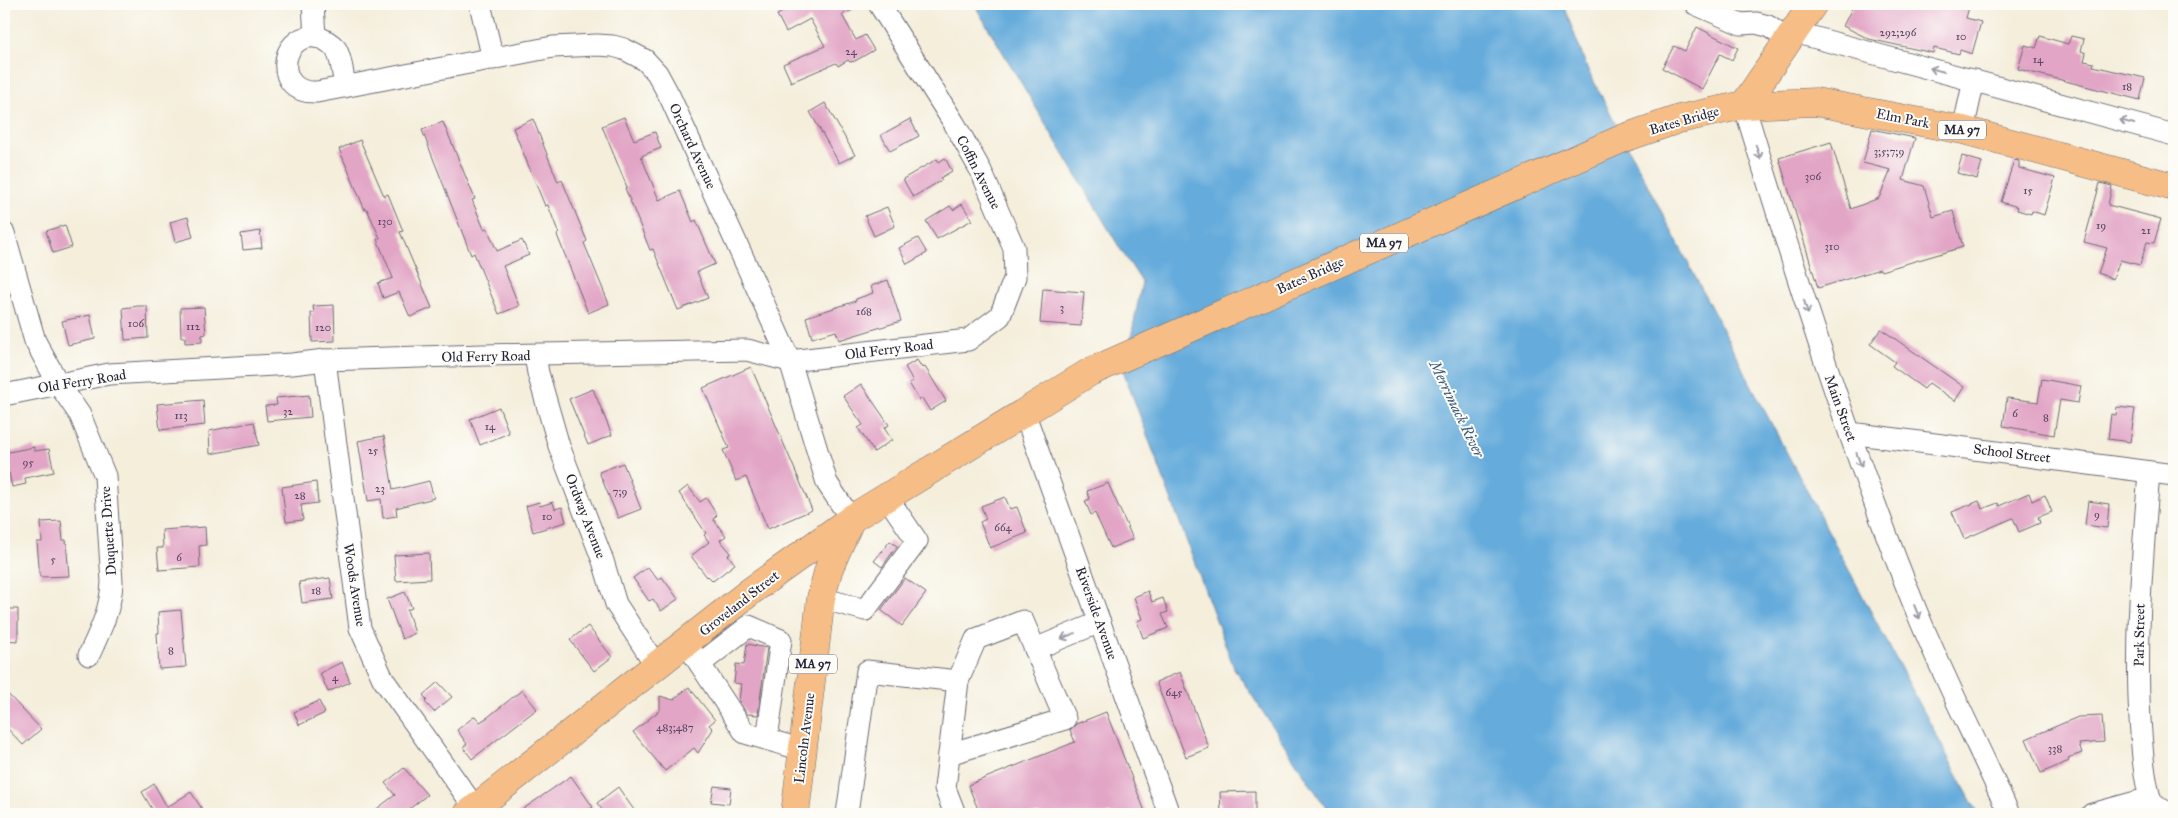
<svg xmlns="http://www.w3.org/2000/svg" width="2178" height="818" viewBox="0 0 2178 818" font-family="'IM FELL Great Primer',serif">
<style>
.water{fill:#65abdb;stroke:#44668b}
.building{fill:#e2a5c6}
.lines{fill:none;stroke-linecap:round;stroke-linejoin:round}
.minor-casing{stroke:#6c6973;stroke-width:23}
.major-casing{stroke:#6c6973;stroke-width:29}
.minor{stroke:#fff;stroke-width:21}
.major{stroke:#f6be86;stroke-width:28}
.oneway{stroke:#9c9ca7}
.labels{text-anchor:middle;stroke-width:4;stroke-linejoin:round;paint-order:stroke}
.number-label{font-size:11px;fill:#52435e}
.shield{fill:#fdfcf7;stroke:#646373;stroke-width:1}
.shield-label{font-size:12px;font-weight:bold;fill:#22223b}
.street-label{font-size:14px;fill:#22223b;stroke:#fdfcf7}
.water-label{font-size:15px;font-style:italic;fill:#3d597b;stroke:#fdfcf7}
</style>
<rect width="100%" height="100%" fill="#fdfcf7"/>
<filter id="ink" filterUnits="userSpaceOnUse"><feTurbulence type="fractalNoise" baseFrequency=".02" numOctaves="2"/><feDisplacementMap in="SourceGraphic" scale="10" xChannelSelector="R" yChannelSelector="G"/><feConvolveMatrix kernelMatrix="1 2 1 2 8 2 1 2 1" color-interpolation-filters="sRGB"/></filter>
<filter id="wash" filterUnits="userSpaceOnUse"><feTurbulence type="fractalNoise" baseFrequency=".0096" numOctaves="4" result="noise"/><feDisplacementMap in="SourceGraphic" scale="20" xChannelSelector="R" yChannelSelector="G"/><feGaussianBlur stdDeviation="1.12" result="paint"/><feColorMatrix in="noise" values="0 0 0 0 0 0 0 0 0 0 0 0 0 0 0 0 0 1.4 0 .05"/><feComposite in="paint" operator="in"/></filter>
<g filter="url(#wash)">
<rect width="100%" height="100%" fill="#f4eedb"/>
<path class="water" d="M 974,4 L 1563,4 L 1587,68 L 1770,421 L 1978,814 L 1330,814 L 1234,668 L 1124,373 L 1142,282 L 1121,250 Z"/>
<g id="blocks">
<g class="building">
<path d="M 798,4 L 864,4 L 842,15 L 856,40 L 865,35 L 874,50 L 855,61 L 850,62 L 848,60 L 838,66 L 836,63 L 791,82 L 783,64 L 825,46 L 810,19 L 786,32 L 777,15 Z"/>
<path d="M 1854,4 L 1957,4 L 1969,7 L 1966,18 L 1981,22 L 1972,54 L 1960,50 L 1959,54 L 1934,48 L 1933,53 L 1869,39 L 1843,26 Z"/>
<path d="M 1697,27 L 1738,48 L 1732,60 L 1720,54 L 1702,89 L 1662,68 L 1674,46 L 1685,51 Z"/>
<path d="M 2040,36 L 2068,44 L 2071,36 L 2084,39 L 2081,51 L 2086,53 L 2084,61 L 2094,63 L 2093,66 L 2145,78 L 2140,100 L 2018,69 L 2025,45 L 2036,48 Z"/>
<path d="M 825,103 L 855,155 L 839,163 L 810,112 Z"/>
<path d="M 624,117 L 634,140 L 655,132 L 661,148 L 641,156 L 659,200 L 680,191 L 693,222 L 696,220 L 715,264 L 697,272 L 708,298 L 678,310 L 653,249 L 650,250 L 625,188 L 627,187 L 602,126 Z"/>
<path d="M 533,119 L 558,182 L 562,180 L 587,241 L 584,243 L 609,304 L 588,313 L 557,235 L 559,234 L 548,205 L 545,206 L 513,128 Z"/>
<path d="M 910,119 L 919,136 L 890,151 L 881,135 Z"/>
<path d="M 443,122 L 475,199 L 472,200 L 484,229 L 487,228 L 497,251 L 522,240 L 529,255 L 503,266 L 519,306 L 499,314 L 474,253 L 471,255 L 422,130 Z"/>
<path d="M 1872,129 L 1915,138 L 1903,180 L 1924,186 L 1933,217 L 1953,211 L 1963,247 L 1881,271 L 1880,269 L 1818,288 L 1779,158 L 1831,142 L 1851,209 L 1879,198 L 1891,170 L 1863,163 Z"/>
<path d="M 360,140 L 384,196 L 388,194 L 403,231 L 400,232 L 432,308 L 410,317 L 399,292 L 383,298 L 378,283 L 393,278 L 377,239 L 380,238 L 367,209 L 365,210 L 339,149 Z"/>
<path d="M 1962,156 L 1982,162 L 1977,179 L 1957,173 Z"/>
<path d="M 945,158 L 952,171 L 940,178 L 942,180 L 913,197 L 903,179 L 937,159 L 939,162 Z"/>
<path d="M 2014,160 L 2019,161 L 2019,168 L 2055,178 L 2044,215 L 2032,211 L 2031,214 L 2017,210 L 2018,207 L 2001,202 Z"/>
<path d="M 2100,183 L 2112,186 L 2108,205 L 2161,219 L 2154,243 L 2147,242 L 2140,265 L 2120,260 L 2113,279 L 2098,273 L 2107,248 L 2084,242 Z"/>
<path d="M 962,204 L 972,220 L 937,239 L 926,221 L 950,206 L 953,210 Z"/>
<path d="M 887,207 L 895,226 L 874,236 L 865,216 Z"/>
<path d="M 188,217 L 193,237 L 175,242 L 170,222 Z"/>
<path d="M 65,225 L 72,247 L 53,253 L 46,231 Z"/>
<path d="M 260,231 L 262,248 L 243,250 L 241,234 Z"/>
<path d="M 918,238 L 927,253 L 907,264 L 899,248 Z"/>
<path d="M 888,280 L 901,321 L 839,340 L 836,331 L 812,338 L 806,317 L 856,301 L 856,299 L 873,293 L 871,286 Z"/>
<path d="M 1043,289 L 1084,292 L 1081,326 L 1040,323 Z"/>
<path d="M 334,305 L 335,341 L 312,342 L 311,313 L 314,313 L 313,306 Z"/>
<path d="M 138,306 L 147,306 L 148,338 L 125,340 L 123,308 Z"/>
<path d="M 204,307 L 206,334 L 202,335 L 202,342 L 185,343 L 185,337 L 181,337 L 180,308 Z"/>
<path d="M 90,315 L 95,339 L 68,345 L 62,321 Z"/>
<path d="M 1881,329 L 1964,387 L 1955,401 L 1929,383 L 1924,389 L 1892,366 L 1895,362 L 1870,344 Z"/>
<path d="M 917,360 L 922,368 L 925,367 L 946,401 L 930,411 L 922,398 L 919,400 L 909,383 L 913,381 L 905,367 Z"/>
<path d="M 751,367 L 812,510 L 768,529 L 746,477 L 736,481 L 723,450 L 729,448 L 703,388 Z"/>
<path d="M 2042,379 L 2081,386 L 2078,403 L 2060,400 L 2054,435 L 2003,426 L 2007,398 L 2038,402 Z"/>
<path d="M 861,384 L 889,425 L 884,428 L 892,440 L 874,452 L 858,428 L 863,425 L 843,396 Z"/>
<path d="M 593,389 L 612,435 L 588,445 L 569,399 Z"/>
<path d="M 309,395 L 311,417 L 267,421 L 265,406 L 277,405 L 276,398 Z"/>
<path d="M 203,400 L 205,425 L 160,430 L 157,404 Z"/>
<path d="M 499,407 L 509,433 L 480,445 L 470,419 Z"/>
<path d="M 2117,407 L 2135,409 L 2130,442 L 2108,439 L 2111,414 L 2116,415 Z"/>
<path d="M 254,422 L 259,445 L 210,454 L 209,431 Z"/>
<path d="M 384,436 L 393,490 L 429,481 L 434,498 L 396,508 L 397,516 L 383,518 L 381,499 L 368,501 L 358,441 Z"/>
<path d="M 34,447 L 34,451 L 49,449 L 54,472 L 25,478 L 26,484 L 12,487 L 9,473 L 4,474 L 4,453 Z"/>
<path d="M 623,463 L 641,509 L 618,518 L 599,472 Z"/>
<path d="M 316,482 L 318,503 L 301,505 L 303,520 L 286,522 L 282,487 Z"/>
<path d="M 1108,483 L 1133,539 L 1111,548 L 1095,513 L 1091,515 L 1085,501 L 1090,499 L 1087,491 Z"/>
<path d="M 688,486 L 700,502 L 706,498 L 717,515 L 713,519 L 726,536 L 720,540 L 731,553 L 728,555 L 735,564 L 713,581 L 708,576 L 707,577 L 691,556 L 709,542 L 704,535 L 706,533 L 679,493 Z"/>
<path d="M 2029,493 L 2032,501 L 2045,495 L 2052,512 L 2038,517 L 2040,523 L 2019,532 L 2013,518 L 1964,539 L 1952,512 L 1979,501 L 1982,509 L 1998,503 L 1999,506 Z"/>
<path d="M 1005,497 L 1010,509 L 1017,507 L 1027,533 L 990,548 L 980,522 L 986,519 L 981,506 Z"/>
<path d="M 2088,501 L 2109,504 L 2107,528 L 2085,525 Z"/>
<path d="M 539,502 L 540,506 L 553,502 L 555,509 L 562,507 L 566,522 L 533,532 L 526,506 Z"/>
<path d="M 61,521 L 63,540 L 66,540 L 69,576 L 40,577 L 37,542 L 42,542 L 41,522 Z"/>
<path d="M 205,527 L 206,545 L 199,546 L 200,567 L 159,570 L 157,548 L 163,548 L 162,530 Z"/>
<path d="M 890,541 L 897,546 L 882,567 L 874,561 Z"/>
<path d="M 429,553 L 430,579 L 396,581 L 394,555 Z"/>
<path d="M 648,567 L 658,580 L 662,577 L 678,599 L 661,611 L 653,599 L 649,601 L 633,578 Z"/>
<path d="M 330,578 L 333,599 L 302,603 L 299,582 Z"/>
<path d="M 905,578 L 926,593 L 902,626 L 881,610 Z"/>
<path d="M 1148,591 L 1152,602 L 1163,598 L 1168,612 L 1162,614 L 1168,628 L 1143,638 L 1137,621 L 1142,619 L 1134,597 Z"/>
<path d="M 405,592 L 412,608 L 407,610 L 415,633 L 402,639 L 387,599 Z"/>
<path d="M 4,609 L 18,609 L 18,641 L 4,640 Z"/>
<path d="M 181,610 L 186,667 L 159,669 L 157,633 L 159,633 L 158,612 Z"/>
<path d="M 588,626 L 612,657 L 594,671 L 570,640 Z"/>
<path d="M 747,644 L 767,648 L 758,715 L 747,714 L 739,701 L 741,684 L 734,683 L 736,664 L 744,665 Z"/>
<path d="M 342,662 L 350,682 L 328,692 L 320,673 Z"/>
<path d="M 1180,672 L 1209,748 L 1186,757 L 1156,682 Z"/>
<path d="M 438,682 L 452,697 L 434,712 L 425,702 L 427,700 L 423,695 Z"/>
<path d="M 689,687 L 715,720 L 709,725 L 713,729 L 698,753 L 694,748 L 665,771 L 633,732 L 660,710 L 660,696 L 673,700 Z"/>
<path d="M 4,690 L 41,729 L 23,745 L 4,725 Z"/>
<path d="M 522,690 L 537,709 L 472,759 L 463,747 L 467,744 L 457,730 L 475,716 L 480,722 L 488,717 Z"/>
<path d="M 319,701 L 325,713 L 299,725 L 294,712 Z"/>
<path d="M 1106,712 L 1146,814 L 980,814 L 968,785 L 1075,742 L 1070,730 L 1076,724 Z"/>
<path d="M 2102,716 L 2104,742 L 2079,744 L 2082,753 L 2068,758 L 2069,761 L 2041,773 L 2026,739 L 2078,717 Z"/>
<path d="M 404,768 L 427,795 L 403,814 L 370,814 L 395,795 L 385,783 Z"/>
<path d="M 571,776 L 593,807 L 582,814 L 516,814 Z"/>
<path d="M 154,784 L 167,807 L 191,792 L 202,809 L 194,814 L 155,814 L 142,792 Z"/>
<path d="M 714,786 L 731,788 L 729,804 L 711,802 Z"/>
<path d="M 618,787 L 629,803 L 637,814 L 605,814 L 597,803 Z"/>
<path d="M 1255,791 L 1255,814 L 1221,814 L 1220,792 Z"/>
</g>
</g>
</g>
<g filter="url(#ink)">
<use href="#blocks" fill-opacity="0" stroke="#6c6973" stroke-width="1"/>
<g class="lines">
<g class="minor-casing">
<g id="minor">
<path d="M 313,4 L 315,37"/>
<path d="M 480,4 L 493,59"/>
<path d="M 1695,4 L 1741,24 L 1756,23 L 1768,26 L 1788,40"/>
<path d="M 1794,32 L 2174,135"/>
<path d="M 345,87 C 343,76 342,59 336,49 C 331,43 323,38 316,37 C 278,33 273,95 317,92 L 553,47 L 597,45 L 613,46 L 624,49 L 645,60 L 657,73 L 670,97 L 790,361 L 827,483 L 851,519"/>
<path d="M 1744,105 C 1796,275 1849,445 1916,610 C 1944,679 1979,746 2009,814"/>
<path d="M 1963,130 L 1974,80"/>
<path d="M 4,233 L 35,341 L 58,383 L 80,415 L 105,476 L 112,582 C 111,609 100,631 89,655"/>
<path d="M 535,355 L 538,373 L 559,446 L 603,561 L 616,604 L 657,667"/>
<path d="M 325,360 L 360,628 L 383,679 L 475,808"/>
<path d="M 4,395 L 109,374 L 292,364 L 325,360 L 483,355 L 747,350 L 790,361 L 968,340 L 1000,316 L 1015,277 L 1014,248 L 981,171 L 954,123 L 879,4"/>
<path d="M 1024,412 L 1169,814"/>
<path d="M 1850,433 L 2174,475"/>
<path d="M 2149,472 C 2143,554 2135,636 2140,719 C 2142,746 2143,772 2150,798"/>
<path d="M 821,598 L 865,610 L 917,541 L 887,497"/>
<path d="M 1035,649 L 1100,622"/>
<path d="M 692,652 L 745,733 L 803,750"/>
<path d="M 700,664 L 749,626 L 781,640 L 767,739"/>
<path d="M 949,754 L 1065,719 L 1023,621 L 976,639 L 958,681"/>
<path d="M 847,814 L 867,671 L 958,681 L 945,788 L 955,814"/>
<path d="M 2092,814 L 2150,798 L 2155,806 L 2171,814"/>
</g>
</g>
<g class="major-casing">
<g id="major">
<path d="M 1744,105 L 1813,4"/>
<path d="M 468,814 L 751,591 L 851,519 L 1090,372 L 1624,138 L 1679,119 L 1744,105 L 1816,102 L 1963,130 L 2174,187"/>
<path d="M 795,814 L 821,598 L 829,568 L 849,523"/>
</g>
</g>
<use href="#minor" class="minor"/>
<use href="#major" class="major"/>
</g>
<defs><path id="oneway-shaft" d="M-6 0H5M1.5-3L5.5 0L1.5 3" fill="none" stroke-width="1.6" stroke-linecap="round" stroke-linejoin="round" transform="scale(1.25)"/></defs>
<g class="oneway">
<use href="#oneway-shaft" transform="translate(1937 70) rotate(-165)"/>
<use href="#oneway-shaft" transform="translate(2127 122) rotate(-165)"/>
<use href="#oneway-shaft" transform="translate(1758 152) rotate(73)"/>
<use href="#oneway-shaft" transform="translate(1806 307) rotate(73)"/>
<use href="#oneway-shaft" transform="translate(1859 460) rotate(70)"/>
<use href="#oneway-shaft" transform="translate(1917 612) rotate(68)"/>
<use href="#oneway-shaft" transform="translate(1068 636) rotate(158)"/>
</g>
</g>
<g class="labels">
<g class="number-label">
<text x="1898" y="36">292;296</text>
<text x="1961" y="40">10</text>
<text x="851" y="55">24</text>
<text x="2038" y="63">14</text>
<text x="2127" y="90">18</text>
<text x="1889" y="155">3;5;7;9</text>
<text x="1813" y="180">306</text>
<text x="2028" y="194">15</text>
<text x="385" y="225">130</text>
<text x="2101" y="229">19</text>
<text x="2146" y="234">21</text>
<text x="1832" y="250">310</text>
<text x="1062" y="311">3</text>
<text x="864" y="315">168</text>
<text x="136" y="327">106</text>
<text x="193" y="330">112</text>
<text x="323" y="331">120</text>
<text x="288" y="415">32</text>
<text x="2015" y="417">6</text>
<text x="181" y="419">113</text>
<text x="2046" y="421">8</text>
<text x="490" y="430">14</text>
<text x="373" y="454">25</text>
<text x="28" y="466">95</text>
<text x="380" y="492">23</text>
<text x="620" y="495">7;9</text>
<text x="300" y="499">28</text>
<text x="2097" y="518">9</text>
<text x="547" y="520">10</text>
<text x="1003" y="531">664</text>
<text x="179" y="561">6</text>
<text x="53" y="563">5</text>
<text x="316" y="594">18</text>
<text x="171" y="654">8</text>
<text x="335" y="681">4</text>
<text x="1174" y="696">645</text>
<text x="675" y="731">483;487</text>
<text x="2055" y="752">338</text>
</g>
<g class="shield">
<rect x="1938" y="120.5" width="48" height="19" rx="4"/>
<rect x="1360" y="233.5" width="48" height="19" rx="4"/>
<rect x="789" y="654.5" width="48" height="19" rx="4"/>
</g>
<g class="shield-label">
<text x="1962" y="134">MA 97</text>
<text x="1384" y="247">MA 97</text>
<text x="813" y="668">MA 97</text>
</g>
<g class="street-label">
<text transform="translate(1903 118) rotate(11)" y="5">Elm Park</text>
<text transform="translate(1684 120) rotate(-16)" y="5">Bates Bridge</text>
<text transform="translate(693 146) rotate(65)" y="5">Orchard Avenue</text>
<text transform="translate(979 172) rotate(63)" y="5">Coffin Avenue</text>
<text transform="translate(1310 275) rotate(-24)" y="5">Bates Bridge</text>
<text transform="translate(889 349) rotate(-7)" y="5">Old Ferry Road</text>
<text transform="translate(486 356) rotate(-1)" y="5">Old Ferry Road</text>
<text transform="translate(82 381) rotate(-9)" y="5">Old Ferry Road</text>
<text transform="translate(1841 408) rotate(70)" y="5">Main Street</text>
<text transform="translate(2012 453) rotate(7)" y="5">School Street</text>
<text transform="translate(586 516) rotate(69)" y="5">Ordway Avenue</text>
<text transform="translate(108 531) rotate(-94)" y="5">Duquette Drive</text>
<text transform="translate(355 585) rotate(81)" y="5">Woods Avenue</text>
<text transform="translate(739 603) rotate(-38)" y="5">Groveland Street</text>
<text transform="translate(1097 613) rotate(70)" y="5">Riverside Avenue</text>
<text transform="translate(2139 635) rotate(-89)" y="5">Park Street</text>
<text transform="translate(804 738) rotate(-83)" y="5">Lincoln Avenue</text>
</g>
<g class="water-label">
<text transform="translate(1457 409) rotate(64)" y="5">Merrimack River</text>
</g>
</g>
<rect width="2178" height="818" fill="none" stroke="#fdfcf7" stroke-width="20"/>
</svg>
